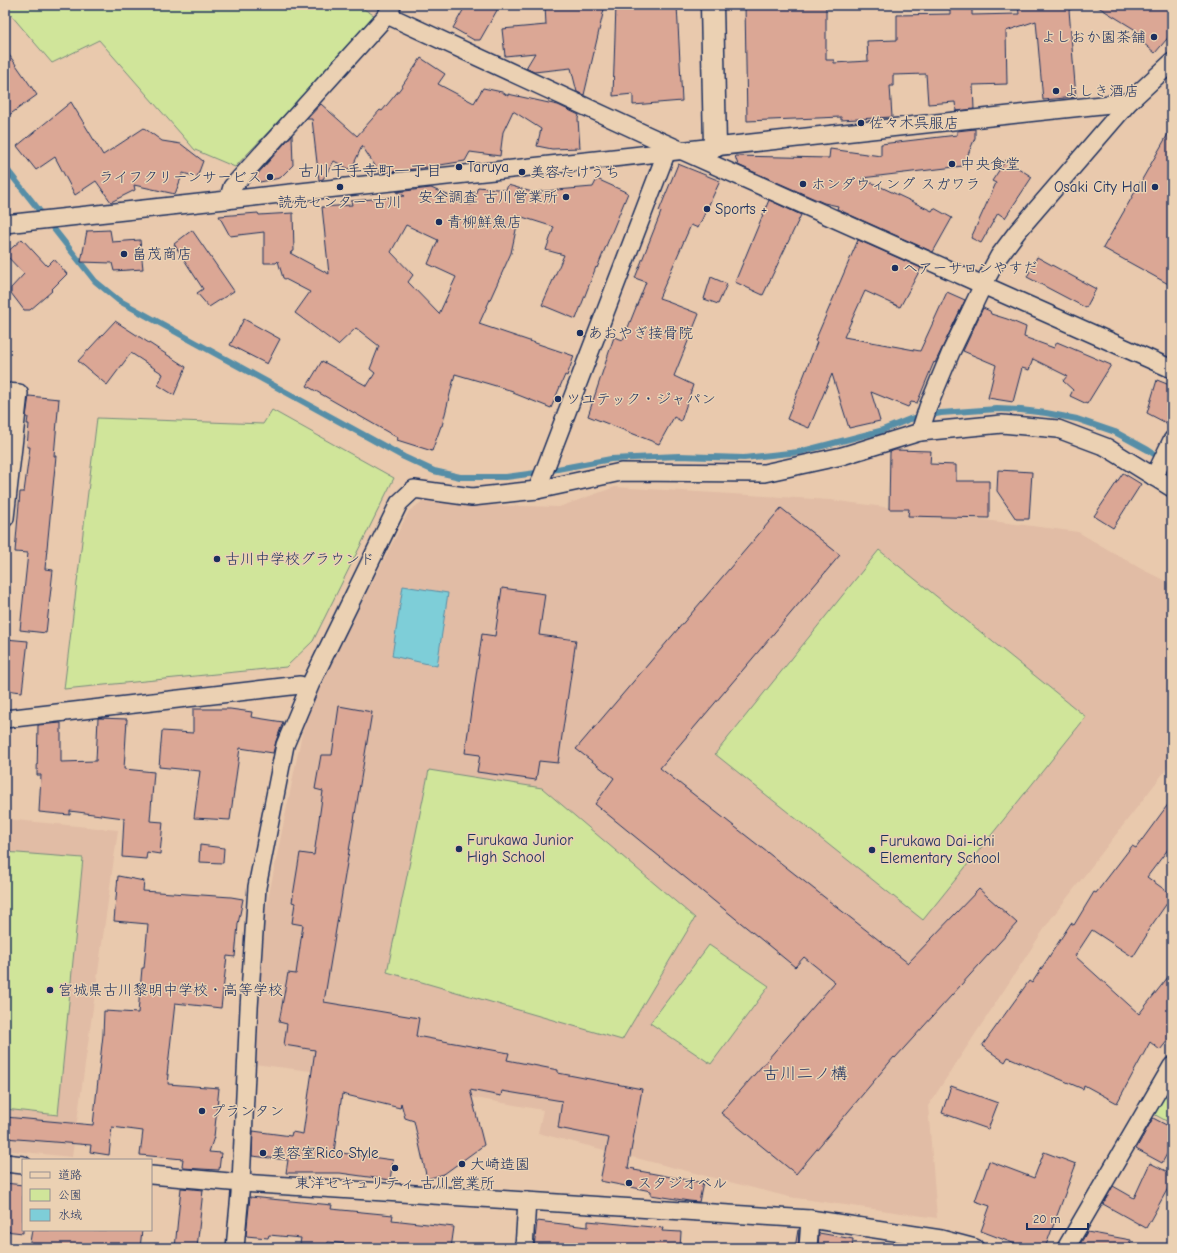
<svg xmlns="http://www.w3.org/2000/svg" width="1177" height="1253" viewBox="0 0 1177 1253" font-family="'Comic Neue','Klee One',sans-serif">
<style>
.built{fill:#e1bca5}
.green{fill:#d0e59a;stroke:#768a7c}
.water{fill:#7eced8;stroke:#568ea7}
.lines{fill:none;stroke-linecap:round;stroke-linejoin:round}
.stream{stroke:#568ea7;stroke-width:6}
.building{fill:#dba795;stroke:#1b2f5e;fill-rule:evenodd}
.street-casing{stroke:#1b2f5e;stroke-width:20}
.secondary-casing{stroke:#1b2f5e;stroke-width:25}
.street{stroke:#ebd1b3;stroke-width:17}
.secondary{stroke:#ebd1b3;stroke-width:22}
.poi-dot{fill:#1b2f5e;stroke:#ebd1b3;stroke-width:1.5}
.labels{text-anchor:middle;stroke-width:3;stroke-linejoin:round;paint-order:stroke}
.poi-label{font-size:15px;fill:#1b2f5e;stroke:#ebd1b3;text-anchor:start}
.neighbourhood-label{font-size:16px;fill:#1b2f5e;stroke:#ebd1b3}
.quarter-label{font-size:17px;fill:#1b2f5e;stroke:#ebd1b3}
</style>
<rect width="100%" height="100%" fill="#e9c9ad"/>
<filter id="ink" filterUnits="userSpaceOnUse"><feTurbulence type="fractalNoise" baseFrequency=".025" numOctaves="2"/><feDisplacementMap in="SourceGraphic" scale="8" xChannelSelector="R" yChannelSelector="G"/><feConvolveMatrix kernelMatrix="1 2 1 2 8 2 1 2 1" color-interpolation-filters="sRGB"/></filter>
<g filter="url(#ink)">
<g class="built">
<path d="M 615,487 L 830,500 L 1078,532 L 1143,570 L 1172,584 L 1172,762 L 1050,920 L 928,1106 L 937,1218 L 789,1197 L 538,1133 L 543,1110 L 343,1075 L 254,1064 L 264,919 L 307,709 L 409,511 L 423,501 L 478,505 L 559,507 Z"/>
<path d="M 5,819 L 118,830 L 72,1157 L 5,1150 Z"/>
</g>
<g class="green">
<path d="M 5,5 L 357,5 L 377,17 L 235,167 L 195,150 L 99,40 L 52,63 L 5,8 Z"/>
<path d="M 272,410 L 394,478 L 313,641 L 286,667 L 64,689 L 97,418 L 263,424 Z"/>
<path d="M 879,550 L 1086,717 L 923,920 L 715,754 Z"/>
<path d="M 429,770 L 542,788 L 695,918 L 622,1040 L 387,972 Z"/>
<path d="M 5,852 L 83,858 L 58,1115 L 5,1109 Z"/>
<path d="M 709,945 L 769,986 L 711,1064 L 650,1023 Z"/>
<path d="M 1172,1076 L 1172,1124 L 1150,1112 Z"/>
</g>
<path class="water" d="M 403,586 L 448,593 L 437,666 L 392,656 Z"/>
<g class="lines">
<path class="stream" d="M 5,167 L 95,281 L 118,300 L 404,457 L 434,471 L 460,477 L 506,477 L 536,473 L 611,459 L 679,456 L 744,458 L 799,452 L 880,431 L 910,419 L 941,413 L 997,409 L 1021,410 L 1046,413 L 1077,419 L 1115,432 L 1148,450 L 1172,466"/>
</g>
<g class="building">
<path d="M 466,5 L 500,5 L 480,40 L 474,40 L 453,28 Z"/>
<path d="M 545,5 L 605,5 L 584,95 L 577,92 L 571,68 L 534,72 L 526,68 L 535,53 L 505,56 L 502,29 L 546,25 Z"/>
<path d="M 616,5 L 677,5 L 682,101 L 633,105 L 633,94 L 613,96 Z"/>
<path d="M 745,5 L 826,5 L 826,60 L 834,60 L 834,63 L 868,61 L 867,41 L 897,40 L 897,15 L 950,14 L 950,5 L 972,5 L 972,15 L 1019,14 L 1018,5 L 1074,5 L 1074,8 L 1069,10 L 1076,97 L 1043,100 L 1036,21 L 1006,31 L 1007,84 L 973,85 L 974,109 L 956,111 L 955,102 L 928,104 L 926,74 L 893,75 L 893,86 L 890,86 L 892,117 L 841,120 L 841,117 L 747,121 Z"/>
<path d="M 1095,5 L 1172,5 L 1172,33 L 1155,53 L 1135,36 L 1139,32 Z"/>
<path d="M 5,49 L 37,95 L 5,118 Z"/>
<path d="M 421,58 L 445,74 L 438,84 L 474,103 L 483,88 L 502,92 L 508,96 L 508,94 L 558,105 L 579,115 L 578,119 L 580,148 L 552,149 L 537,146 L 541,129 L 513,111 L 503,132 L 500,156 L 470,152 L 465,161 L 415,169 L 380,173 L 362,146 L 351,170 L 334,161 L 323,179 L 319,180 L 312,119 L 307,119 L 321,104 L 357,136 L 380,110 L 382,111 L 400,89 Z"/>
<path d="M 71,102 L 103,155 L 144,128 L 162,141 L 181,144 L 203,161 L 197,177 L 183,173 L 175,194 L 134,185 L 135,190 L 111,202 L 96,181 L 75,195 L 55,157 L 36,170 L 17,146 Z"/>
<path d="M 1172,127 L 1172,286 L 1103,248 Z"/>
<path d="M 975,129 L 975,138 L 963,166 L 862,178 L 932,211 L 934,208 L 952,218 L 933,252 L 837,209 L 838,206 L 824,203 L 738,165 L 735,156 L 829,158 L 830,149 L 881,156 L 881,144 L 957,135 L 957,131 Z"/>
<path d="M 292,135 L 293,165 L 280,178 L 260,182 L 255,177 Z"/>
<path d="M 1006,160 L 1032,177 L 1005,218 L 998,213 L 981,243 L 971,238 L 996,183 L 992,181 Z"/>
<path d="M 678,164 L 720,181 L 698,228 L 691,225 L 659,298 L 668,301 L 668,302 L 699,314 L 674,376 L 693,385 L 681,421 L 674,417 L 659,444 L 588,416 L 614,337 L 623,340 L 646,282 L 635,278 L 661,212 L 659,211 Z"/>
<path d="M 597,179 L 628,193 L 597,268 L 596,267 L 576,319 L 542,305 L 564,255 L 546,250 L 554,227 L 519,216 L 511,253 L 479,324 L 574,356 L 567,376 L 565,375 L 551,408 L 513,393 L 513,391 L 455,374 L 442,426 L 441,426 L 432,451 L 397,440 L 398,438 L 307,386 L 322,361 L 367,386 L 375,373 L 370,369 L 379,346 L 356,328 L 338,345 L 295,313 L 310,292 L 283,278 L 278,261 L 276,263 L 264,263 L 264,232 L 230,236 L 219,216 L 258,213 L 259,215 L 293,213 L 294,251 L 290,253 L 329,274 L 322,207 L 352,205 L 351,201 L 405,196 L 396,192 L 431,188 L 471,205 L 478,187 L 506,190 L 508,185 L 532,192 L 593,187 ZM 406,225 L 438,240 L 428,264 L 456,277 L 439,314 L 408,282 L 413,275 L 391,252 Z"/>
<path d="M 769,200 L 801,215 L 763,295 L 735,282 Z"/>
<path d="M 110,230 L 112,242 L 140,240 L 143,269 L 114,271 L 112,263 L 81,262 L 87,231 Z"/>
<path d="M 192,230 L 234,291 L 209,307 L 197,293 L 203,289 L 174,244 Z"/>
<path d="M 22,239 L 47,266 L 54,259 L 67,274 L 51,290 L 52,291 L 30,310 L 24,310 L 11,293 L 11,288 L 24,274 L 5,254 Z"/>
<path d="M 858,240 L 921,268 L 900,307 L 865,291 L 844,337 L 920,351 L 947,292 L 965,300 L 935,363 L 934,362 L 917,403 L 911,402 L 908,407 L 871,392 L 880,421 L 849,428 L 832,374 L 809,428 L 787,419 L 817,342 L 815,341 Z"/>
<path d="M 1037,257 L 1096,289 L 1086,308 L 1027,277 Z"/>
<path d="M 711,277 L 727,284 L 718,304 L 704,299 Z"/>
<path d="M 983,308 L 990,311 L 991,314 L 1007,319 L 1026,327 L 1024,337 L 1054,348 L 1057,342 L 1111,365 L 1087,404 L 1070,396 L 1073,390 L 1063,381 L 1067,376 L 1033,359 L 1029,370 L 1022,368 L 1013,402 L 988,398 L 996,365 L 963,351 Z"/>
<path d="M 244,319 L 280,339 L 267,364 L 230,345 Z"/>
<path d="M 115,321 L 186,367 L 174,395 L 158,385 L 163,374 L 131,353 L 107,385 L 78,361 Z"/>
<path d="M 1157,380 L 1172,386 L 1172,426 L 1147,413 Z"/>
<path d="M 29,396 L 59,399 L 54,456 L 56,456 L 45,569 L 53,570 L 46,633 L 20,630 L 28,553 L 15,552 L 20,492 L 24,492 L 30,447 L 27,447 L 29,424 L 27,424 L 28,417 L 26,417 Z"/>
<path d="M 5,402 L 8,402 L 6,417 L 5,416 Z"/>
<path d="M 895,450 L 931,451 L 930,464 L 956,465 L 956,481 L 989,481 L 989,518 L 908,516 L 909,509 L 889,509 L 890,452 Z"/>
<path d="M 998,470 L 1032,472 L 1029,519 L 1016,519 L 997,491 Z"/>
<path d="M 1123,473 L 1141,484 L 1113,528 L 1094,516 Z"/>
<path d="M 781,508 L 840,555 L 660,768 L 908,963 L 979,889 L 1017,923 L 895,1058 L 894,1057 L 796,1174 L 721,1113 L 835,982 L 804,957 L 795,967 L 595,804 L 614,778 L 576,749 Z"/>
<path d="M 502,588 L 545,594 L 539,635 L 576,640 L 558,763 L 539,761 L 536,780 L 477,772 L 480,755 L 465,753 L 482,634 L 495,636 Z"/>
<path d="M 5,639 L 28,641 L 22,692 L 5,690 Z"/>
<path d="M 339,706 L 372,712 L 324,1002 L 419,1018 L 416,1036 L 509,1053 L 507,1060 L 558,1070 L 558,1073 L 642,1089 L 628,1168 L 635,1169 L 634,1170 L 703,1183 L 699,1202 L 689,1201 L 651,1195 L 651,1191 L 600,1181 L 609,1138 L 558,1128 L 562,1101 L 502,1091 L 501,1096 L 470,1090 L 484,1145 L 444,1174 L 427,1179 L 414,1121 L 405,1118 L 401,1103 L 400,1108 L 342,1094 L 334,1152 L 393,1160 L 390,1180 L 340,1173 L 286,1173 L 288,1160 L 252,1156 L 253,1131 L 291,1136 L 292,1132 L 303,1134 L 315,1050 L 284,1045 L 287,1024 L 279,1022 L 288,973 L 296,974 L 303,925 L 292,923 L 295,903 L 292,902 L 300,853 L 314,855 L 323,791 L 315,789 L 321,755 L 332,755 Z"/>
<path d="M 193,709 L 230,709 L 252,712 L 251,717 L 283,722 L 276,741 L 273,753 L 240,748 L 230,820 L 194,818 L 200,771 L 159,767 L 162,731 L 193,733 Z"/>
<path d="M 98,718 L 127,719 L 124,769 L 154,772 L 150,821 L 163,822 L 160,854 L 147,852 L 146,859 L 122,857 L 124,818 L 70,811 L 70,815 L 39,812 L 41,775 L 37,775 L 38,725 L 61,723 L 61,762 L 96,761 Z"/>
<path d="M 1172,799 L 1172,844 L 1147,877 L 1172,895 L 1172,896 L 1147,932 L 1148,933 L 1133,957 L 1092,930 L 1075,956 L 1139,1014 L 1172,972 L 1172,1035 L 1160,1050 L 1150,1042 L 1117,1103 L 1084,1085 L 1083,1089 L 1008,1057 L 1005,1062 L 982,1046 L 1029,981 L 1032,983 L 1071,923 L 1074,925 L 1094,892 L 1096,893 L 1132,846 L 1136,848 Z"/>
<path d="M 200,845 L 224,848 L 223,863 L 199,862 Z"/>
<path d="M 118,876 L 144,881 L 143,891 L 231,897 L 243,899 L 238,924 L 235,957 L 227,956 L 221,1008 L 175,1003 L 167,1075 L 169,1075 L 168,1084 L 219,1088 L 214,1137 L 209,1152 L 221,1153 L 219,1170 L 183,1168 L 183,1166 L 182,1166 L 183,1159 L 140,1155 L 143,1131 L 112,1127 L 109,1155 L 90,1152 L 91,1145 L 5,1138 L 5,1117 L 93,1125 L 103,1035 L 104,1011 L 138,1013 L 142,968 L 144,968 L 148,924 L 114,921 Z"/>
<path d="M 951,1086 L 998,1103 L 988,1129 L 942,1113 Z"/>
<path d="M 1153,1118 L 1172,1128 L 1172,1145 L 1162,1163 L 1136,1149 Z"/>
<path d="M 1044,1152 L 1076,1164 L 1045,1248 L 1026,1248 L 981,1231 L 990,1206 L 975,1201 L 989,1161 L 1034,1178 Z"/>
<path d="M 1150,1163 L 1172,1174 L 1172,1181 L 1146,1228 L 1103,1204 L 1113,1186 L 1134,1198 Z"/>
<path d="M 5,1183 L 23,1185 L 23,1233 L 5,1231 Z"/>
<path d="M 181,1188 L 203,1190 L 197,1248 L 175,1248 Z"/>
<path d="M 250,1197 L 332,1205 L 331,1209 L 393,1215 L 392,1220 L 454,1227 L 451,1248 L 386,1248 L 328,1242 L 327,1246 L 300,1244 L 301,1238 L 269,1235 L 268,1238 L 246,1236 Z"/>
<path d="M 537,1221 L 588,1227 L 588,1221 L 663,1228 L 662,1231 L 681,1232 L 680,1248 L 534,1248 Z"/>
<path d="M 32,1230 L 142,1230 L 140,1248 L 29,1248 Z"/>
<path d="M 798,1230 L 799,1230 L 798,1248 L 795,1248 Z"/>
<path d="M 1087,1232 L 1131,1240 L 1130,1248 L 1078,1248 Z"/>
<path d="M 819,1233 L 853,1239 L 852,1248 L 818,1248 Z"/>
</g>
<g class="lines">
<g class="street-casing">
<g id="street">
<path d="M 387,15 L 649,136 L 983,285 L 1172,369"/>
<path d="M 228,200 L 232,187 L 387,15 L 392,6"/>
<path d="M 5,224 L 1129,102"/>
<path d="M 5,392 L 19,393 L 5,518"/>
<path d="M 920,432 L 928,407 L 951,352 L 983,285 L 999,256 L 1017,232 L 1129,102 L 1172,62"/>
<path d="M 1154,477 L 1172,440"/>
<path d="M 537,490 L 667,151"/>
<path d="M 5,719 L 300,685"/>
<path d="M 5,1163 L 23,1165"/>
<path d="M 151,1175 L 241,1183 L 810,1219 L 941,1239 L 975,1248"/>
<path d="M 235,1248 L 241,1183 L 249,1008 L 257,887 L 285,745 L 311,683 L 399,503 L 414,489 L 472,497 L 537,490 L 621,472 L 764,473 L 842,456 L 920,432 L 1002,424 L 1058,429 L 1106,447 L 1172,488"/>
<path d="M 524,1248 L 527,1201"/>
<path d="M 808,1248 L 810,1219"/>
<path d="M 1066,1248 L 1172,1066"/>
</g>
</g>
<g class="secondary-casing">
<path id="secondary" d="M 712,5 L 715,146"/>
</g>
<use href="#street" class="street"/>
<use href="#secondary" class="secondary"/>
</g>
</g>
<g class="poi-dot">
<circle cx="1154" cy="37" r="4"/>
<circle cx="1056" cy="91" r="4"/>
<circle cx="861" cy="123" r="4"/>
<circle cx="952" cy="164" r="4"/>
<circle cx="459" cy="167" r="4"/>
<circle cx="522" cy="172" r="4"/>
<circle cx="270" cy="177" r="4"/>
<circle cx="803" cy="184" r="4"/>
<circle cx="340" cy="187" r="4"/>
<circle cx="1155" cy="187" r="4"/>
<circle cx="566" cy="197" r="4"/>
<circle cx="707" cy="209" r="4"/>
<circle cx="439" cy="222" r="4"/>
<circle cx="124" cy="254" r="4"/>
<circle cx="895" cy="268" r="4"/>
<circle cx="580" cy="333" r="4"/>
<circle cx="558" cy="399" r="4"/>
<circle cx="217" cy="559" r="4"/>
<circle cx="459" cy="849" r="4"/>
<circle cx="872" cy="850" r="4"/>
<circle cx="50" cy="990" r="4"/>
<circle cx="202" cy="1111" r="4"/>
<circle cx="263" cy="1153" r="4"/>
<circle cx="462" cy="1164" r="4"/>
<circle cx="395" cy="1168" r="4"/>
<circle cx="629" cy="1183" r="4"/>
</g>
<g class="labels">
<g class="poi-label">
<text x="1146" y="42" text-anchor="end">よしおか園茶舗</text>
<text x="1064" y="96">よしき酒店</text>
<text x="869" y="128">佐々木呉服店</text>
<text x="960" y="169">中央食堂</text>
<text x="467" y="172">Taruya</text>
<text x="530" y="177">美容たけうち</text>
<text x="262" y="182" text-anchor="end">ライフクリーンサービス</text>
<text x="811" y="189">ホンダウィング スガワラ</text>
<text x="1147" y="192" text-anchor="end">Osaki City Hall</text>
<text x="558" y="202" text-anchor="end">安全調査 古川営業所</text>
<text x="340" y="207" text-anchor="middle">読売センター 古川</text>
<text x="715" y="214">Sports +</text>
<text x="447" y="227">青柳鮮魚店</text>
<text x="132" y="259">畠茂商店</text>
<text x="903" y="273">ヘアーサロンやすだ</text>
<text x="588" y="338">あおやぎ接骨院</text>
<text x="566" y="404">ツユテック・ジャパン</text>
<text x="225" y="564">古川中学校グラウンド</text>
<text x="467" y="845">Furukawa Junior<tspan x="467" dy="17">High School</tspan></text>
<text x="880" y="846">Furukawa Dai-ichi<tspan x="880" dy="17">Elementary School</tspan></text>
<text x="58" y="995">宮城県古川黎明中学校・高等学校</text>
<text x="210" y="1116">プランタン</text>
<text x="271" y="1158">美容室Rico Style</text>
<text x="470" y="1169">大崎造園</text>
<text x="395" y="1188" text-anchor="middle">東洋セキュリティ 古川営業所</text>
<text x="637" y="1188">スタジオベル</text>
</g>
<g class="neighbourhood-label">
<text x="370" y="176">古川千手寺町一丁目</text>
</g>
<g class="quarter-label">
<text x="805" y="1079">古川二ノ構</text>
</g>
</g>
<rect width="1177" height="1253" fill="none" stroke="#ebd1b3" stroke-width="20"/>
<rect x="10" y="10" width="1157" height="1233" fill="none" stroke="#1b2f5e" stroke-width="1.5" filter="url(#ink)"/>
<rect x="22" y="1159" width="130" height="72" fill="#ebd1b3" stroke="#989091"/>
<rect x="30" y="1172" width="20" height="6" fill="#ebd1b3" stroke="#989091"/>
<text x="58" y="1179" font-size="12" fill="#1b2f5e">道路</text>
<rect x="30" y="1189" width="20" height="12" fill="#d0e59a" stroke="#989091"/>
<text x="58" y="1199" font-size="12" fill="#1b2f5e">公園</text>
<rect x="30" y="1209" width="20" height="12" fill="#7eced8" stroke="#989091"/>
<text x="58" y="1219" font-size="12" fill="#1b2f5e">水域</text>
<path d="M1027 1223v6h61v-6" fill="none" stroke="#1b2f5e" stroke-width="2"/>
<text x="1033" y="1223" font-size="12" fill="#1b2f5e" stroke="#ebd1b3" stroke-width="3" paint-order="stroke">20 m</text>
</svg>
